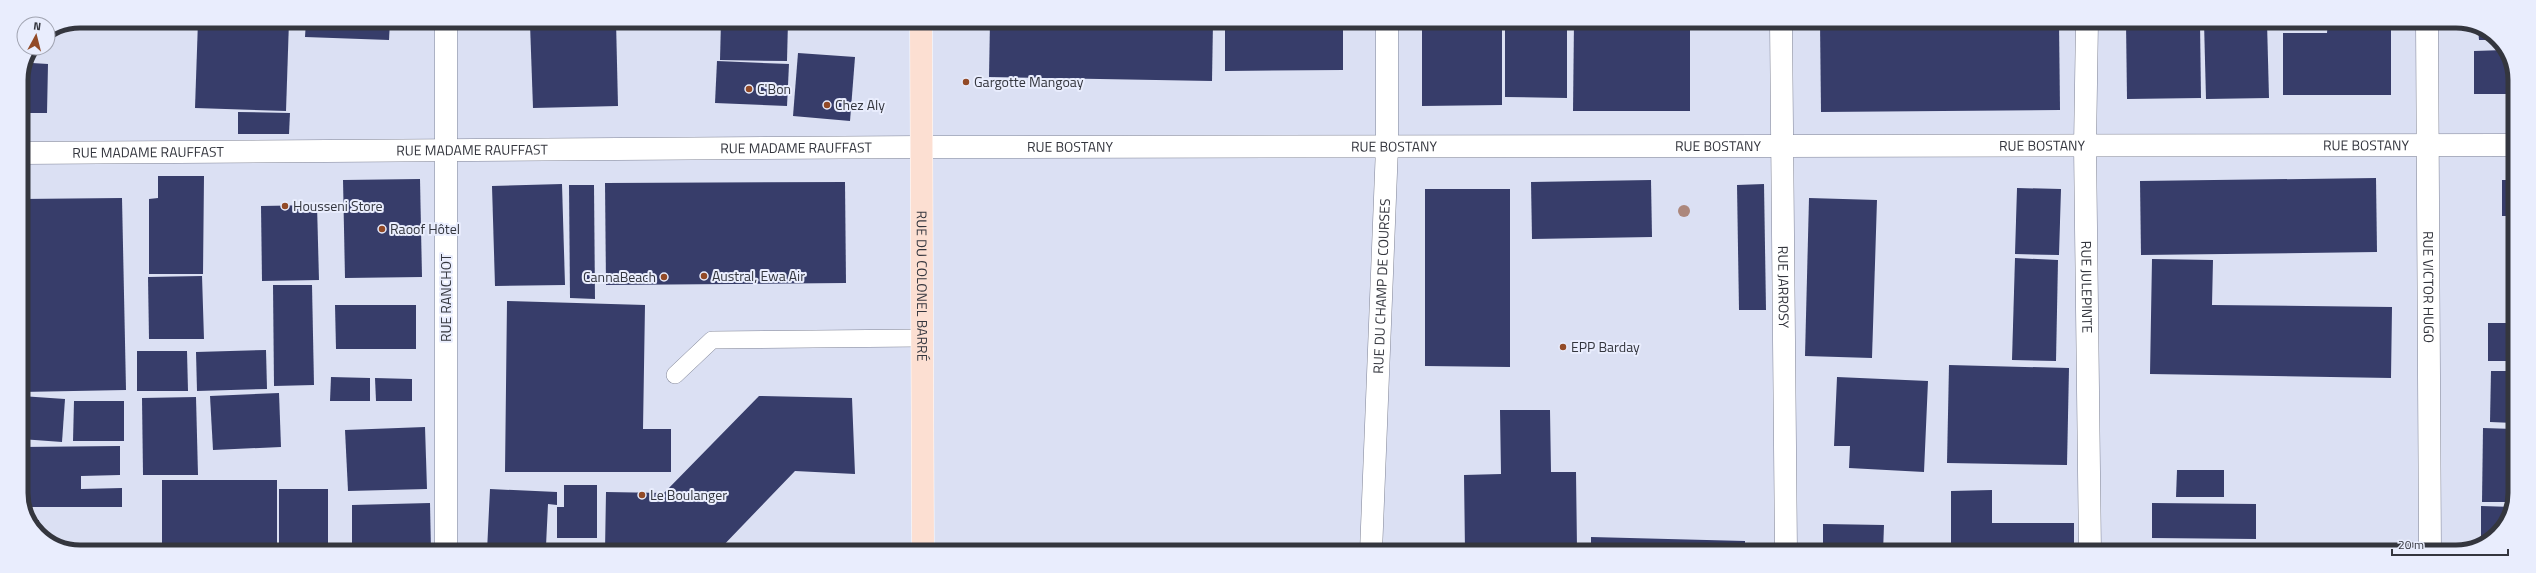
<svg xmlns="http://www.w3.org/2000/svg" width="2536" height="573" viewBox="0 0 2536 573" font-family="'Titillium Web',sans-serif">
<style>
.building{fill:#373d6a}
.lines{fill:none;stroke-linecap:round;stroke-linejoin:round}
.service-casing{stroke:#7f8395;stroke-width:18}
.minor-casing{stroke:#7f8395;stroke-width:23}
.primary-casing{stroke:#fff;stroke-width:23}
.service{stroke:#fff;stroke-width:17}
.minor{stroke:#fff;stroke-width:22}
.primary{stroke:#fcdfd2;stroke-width:22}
.tree{fill:#ac877c}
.poi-dot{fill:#924a27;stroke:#e9edfd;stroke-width:1.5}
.labels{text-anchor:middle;stroke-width:4;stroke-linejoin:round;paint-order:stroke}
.poi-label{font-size:14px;fill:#34363e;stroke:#e9edfd;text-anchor:start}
.street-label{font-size:14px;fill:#34363e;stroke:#e9edfd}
.rim{fill:none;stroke:#34363e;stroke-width:5}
</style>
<rect width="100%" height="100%" fill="#dbe0f3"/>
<g class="building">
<path d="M 198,21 L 289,21 L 286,111 L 195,108 Z"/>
<path d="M 306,21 L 390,21 L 389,40 L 305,37 Z"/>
<path d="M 616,21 L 618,106 L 533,108 L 530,24 Z"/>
<path d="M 655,21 L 694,21 L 694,29 L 655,30 Z"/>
<path d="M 721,21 L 788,21 L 787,61 L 720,60 Z"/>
<path d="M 990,21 L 1213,22 L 1212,81 L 989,77 Z"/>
<path d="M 1225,22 L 1343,22 L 1343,70 L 1225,71 Z"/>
<path d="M 1422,22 L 1502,22 L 1502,105 L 1422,106 Z"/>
<path d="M 1505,22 L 1567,22 L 1567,98 L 1505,97 Z"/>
<path d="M 1574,22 L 1690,22 L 1690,111 L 1573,111 Z"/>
<path d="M 1820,22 L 2059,22 L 2060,110 L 1821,112 Z"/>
<path d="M 2126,22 L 2200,22 L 2201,98 L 2127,99 Z"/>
<path d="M 2204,22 L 2267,22 L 2269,98 L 2206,99 Z"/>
<path d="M 2328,22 L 2391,22 L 2391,95 L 2283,95 L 2283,33 L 2327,33 Z"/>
<path d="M 2478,28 L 2499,40 L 2479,40 Z"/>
<path d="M 2504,50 L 2515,76 L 2515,94 L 2474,94 L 2474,51 Z"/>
<path d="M 32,53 L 32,63 L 48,64 L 47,113 L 21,113 L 21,79 Z"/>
<path d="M 798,53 L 855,57 L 850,121 L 793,116 Z"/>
<path d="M 717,61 L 789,64 L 787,106 L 715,103 Z"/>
<path d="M 238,112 L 290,113 L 289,134 L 238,134 Z"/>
<path d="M 158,176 L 204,176 L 203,274 L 149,274 L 149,199 L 158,198 Z"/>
<path d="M 2376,178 L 2377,252 L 2141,255 L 2140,181 Z"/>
<path d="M 420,179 L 422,277 L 345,278 L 343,180 Z"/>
<path d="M 1651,180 L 1652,237 L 1532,239 L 1531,182 Z"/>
<rect x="2502" y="180" width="13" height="36"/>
<path d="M 845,182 L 846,283 L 606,285 L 605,183 Z"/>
<path d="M 562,184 L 565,285 L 495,286 L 492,186 Z"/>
<path d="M 1764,184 L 1766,310 L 1739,310 L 1737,185 Z"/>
<path d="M 569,185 L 594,185 L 595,299 L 570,298 Z"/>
<path d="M 2017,188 L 2061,189 L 2059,255 L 2015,254 Z"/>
<path d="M 1425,189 L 1510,189 L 1510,367 L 1425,366 Z"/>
<path d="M 122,198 L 126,390 L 21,392 L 21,199 Z"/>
<path d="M 1809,198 L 1877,200 L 1872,358 L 1805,356 Z"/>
<path d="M 317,205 L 319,280 L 262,281 L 261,206 Z"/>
<path d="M 2015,258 L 2058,260 L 2056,361 L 2012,360 Z"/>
<path d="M 2152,259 L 2213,260 L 2212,305 L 2392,307 L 2391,378 L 2150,374 Z"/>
<path d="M 202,276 L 204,339 L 149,339 L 148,277 Z"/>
<path d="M 273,285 L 312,285 L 314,385 L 274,386 Z"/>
<path d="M 507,301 L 645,305 L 643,429 L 671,429 L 671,472 L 505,472 Z"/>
<path d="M 335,305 L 416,305 L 416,349 L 336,349 Z"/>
<rect x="2488" y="323" width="26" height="38"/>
<path d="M 266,350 L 267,389 L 197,391 L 196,352 Z"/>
<path d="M 137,351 L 187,351 L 188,391 L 137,391 Z"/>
<path d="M 1949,365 L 2069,368 L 2067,465 L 1947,463 Z"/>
<path d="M 2491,371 L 2514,371 L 2514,423 L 2490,422 Z"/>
<path d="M 331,377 L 370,378 L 370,401 L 330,401 Z"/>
<path d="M 1837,377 L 1928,381 L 1924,472 L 1849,468 L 1850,446 L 1834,446 Z"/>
<path d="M 375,378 L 412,379 L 412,401 L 376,401 Z"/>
<path d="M 279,393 L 281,447 L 213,450 L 210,396 Z"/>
<path d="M 21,396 L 65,399 L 62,442 L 21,439 Z"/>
<path d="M 759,396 L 852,398 L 855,474 L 795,471 L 718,551 L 605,551 L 606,492 L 664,493 Z"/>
<path d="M 196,397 L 198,475 L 143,475 L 142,398 Z"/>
<path d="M 74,401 L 124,401 L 124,441 L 73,441 Z"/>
<path d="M 1500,410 L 1550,410 L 1551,472 L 1576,472 L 1577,549 L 1465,551 L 1464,475 L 1501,474 Z"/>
<path d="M 425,427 L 427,489 L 348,491 L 345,430 Z"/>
<path d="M 2483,428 L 2514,429 L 2514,502 L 2482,502 Z"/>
<path d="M 120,446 L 120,475 L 81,476 L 81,489 L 122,488 L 122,507 L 25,507 L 21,501 L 21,447 Z"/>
<path d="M 2177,470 L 2224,470 L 2224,497 L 2176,497 Z"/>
<rect x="162" y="480" width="115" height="71"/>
<path d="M 564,485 L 597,485 L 597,538 L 557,538 L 557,507 L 564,507 Z"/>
<rect x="279" y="489" width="49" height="62"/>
<path d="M 490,489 L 557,492 L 557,505 L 548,504 L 546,546 L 593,548 L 592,551 L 487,551 Z"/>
<path d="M 1992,490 L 1992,523 L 2074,523 L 2074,552 L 1951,552 L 1951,491 Z"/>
<path d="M 430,503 L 431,551 L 352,551 L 352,505 Z"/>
<path d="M 2152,503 L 2256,504 L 2256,539 L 2152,538 Z"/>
<path d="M 2481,506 L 2513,507 L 2495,538 L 2481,543 Z"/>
<path d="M 31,520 L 39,520 L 39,535 L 38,535 Z"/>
<path d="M 1823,524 L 1884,525 L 1883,552 L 1823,552 Z"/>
<path d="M 1591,537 L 1745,541 L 1745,552 L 1591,552 Z"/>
</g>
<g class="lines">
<g class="service-casing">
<path id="service" d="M 675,375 L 712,340 L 920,338"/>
</g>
<g class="minor-casing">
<g id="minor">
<path d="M 446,21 L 446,551"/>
<path id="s1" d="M 1781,22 L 1786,552"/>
<path id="s2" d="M 2087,22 L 2085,146 L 2090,552"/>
<path id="s3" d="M 2427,22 L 2430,552"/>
<path id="s4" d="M 21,153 L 922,147 L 2515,145"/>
<path id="s5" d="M 1371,552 L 1387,147 L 1387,22"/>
</g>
</g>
<g class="primary-casing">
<g id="primary">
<path id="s6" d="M 921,21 L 923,551"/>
</g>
</g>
<use href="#service" class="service"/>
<use href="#minor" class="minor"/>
<use href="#primary" class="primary"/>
</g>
<circle class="tree" cx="1684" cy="211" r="6"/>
<g class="poi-dot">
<circle cx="966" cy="82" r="4"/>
<circle cx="749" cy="89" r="4"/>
<circle cx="827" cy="105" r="4"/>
<circle cx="285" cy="206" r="4"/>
<circle cx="382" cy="229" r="4"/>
<circle cx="704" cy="276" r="4"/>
<circle cx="664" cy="277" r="4"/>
<circle cx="1563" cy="347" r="4"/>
<circle cx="642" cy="495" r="4"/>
</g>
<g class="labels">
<g class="poi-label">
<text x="974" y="87">Gargotte Mangoay</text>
<text x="757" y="94">C'Bon</text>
<text x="835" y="110">Chez Aly</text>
<text x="293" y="211">Housseni Store</text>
<text x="390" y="234">Raoof Hôtel</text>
<text x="712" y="281">Austral, Ewa Air</text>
<text x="656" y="282" text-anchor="end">CannaBeach</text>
<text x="1571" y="352">EPP Barday</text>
<text x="650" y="500">Le Boulanger</text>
</g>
<g class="street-label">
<text dy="5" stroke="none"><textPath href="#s4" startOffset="1697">RUE BOSTANY</textPath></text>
<text dy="5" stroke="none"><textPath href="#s4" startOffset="2021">RUE BOSTANY</textPath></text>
<text dy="5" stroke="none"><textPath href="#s4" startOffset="2345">RUE BOSTANY</textPath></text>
<text dy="5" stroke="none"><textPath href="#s4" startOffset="1049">RUE BOSTANY</textPath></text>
<text dy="5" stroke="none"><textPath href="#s4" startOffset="1373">RUE BOSTANY</textPath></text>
<text dy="5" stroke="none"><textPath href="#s4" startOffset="775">RUE MADAME RAUFFAST</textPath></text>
<text dy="5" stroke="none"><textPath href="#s4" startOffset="451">RUE MADAME RAUFFAST</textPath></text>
<text dy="5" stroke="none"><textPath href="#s4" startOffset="127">RUE MADAME RAUFFAST</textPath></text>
<text dy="5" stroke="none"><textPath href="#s6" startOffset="265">RUE DU COLONEL BARRÉ</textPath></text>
<text dy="5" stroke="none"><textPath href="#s5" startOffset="266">RUE DU CHAMP DE COURSES</textPath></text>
<text dy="5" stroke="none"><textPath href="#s1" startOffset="265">RUE JARROSY</textPath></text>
<text dy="5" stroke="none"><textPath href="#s2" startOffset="265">RUE JULEPINTE</textPath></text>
<text dy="5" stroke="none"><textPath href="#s3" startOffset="265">RUE VICTOR HUGO</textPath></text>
<text transform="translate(446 298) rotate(-90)" y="5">RUE RANCHOT</text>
</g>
</g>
<path d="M0 0H2536V573H0ZM80 28H2456A52 52 0 0 1 2508 80V493A52 52 0 0 1 2456 545H80A52 52 0 0 1 28 493V80A52 52 0 0 1 80 28Z" fill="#e9edfd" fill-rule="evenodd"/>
<path class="rim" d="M80 28H2456A52 52 0 0 1 2508 80V493A52 52 0 0 1 2456 545H80A52 52 0 0 1 28 493V80A52 52 0 0 1 80 28Z"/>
<g transform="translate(36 36) rotate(7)"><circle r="19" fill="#e9edfd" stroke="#a1a4b1"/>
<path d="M0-3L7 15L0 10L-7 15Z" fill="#924a27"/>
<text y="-6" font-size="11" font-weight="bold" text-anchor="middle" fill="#34363e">N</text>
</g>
<path d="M2392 549v6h116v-6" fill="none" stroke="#34363e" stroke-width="2"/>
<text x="2398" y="549" font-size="12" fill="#34363e" stroke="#e9edfd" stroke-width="3" paint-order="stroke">20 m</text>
</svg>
